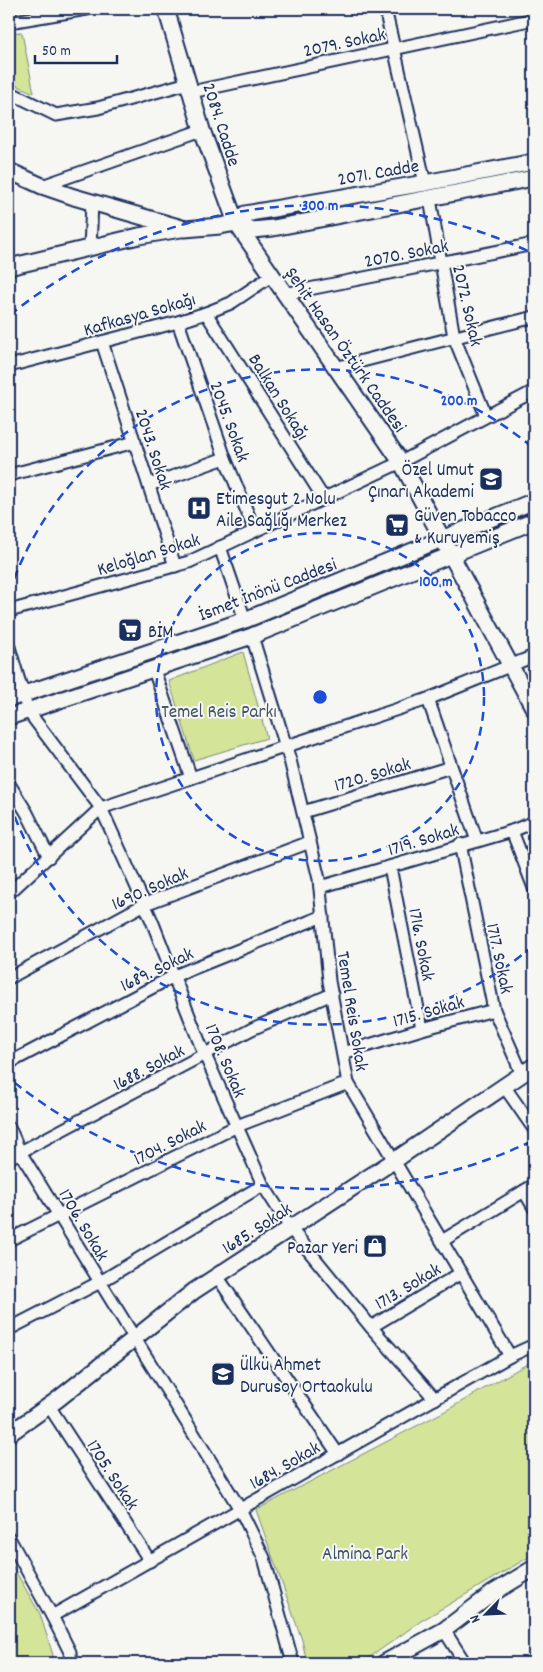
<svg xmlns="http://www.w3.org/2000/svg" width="543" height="1672" viewBox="0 0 543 1672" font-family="Dekko,sans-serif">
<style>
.green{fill:#d4e498;stroke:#788a7b}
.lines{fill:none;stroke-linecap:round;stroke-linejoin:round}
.street-casing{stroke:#1b2f5e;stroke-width:15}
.secondary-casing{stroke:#1b2f5e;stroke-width:19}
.street{stroke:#f6f6f2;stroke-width:11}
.secondary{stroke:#f6f6f2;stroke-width:15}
.ring{fill:none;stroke:#1d4ed8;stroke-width:2.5;stroke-dasharray:9 6}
.labels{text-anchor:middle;stroke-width:4;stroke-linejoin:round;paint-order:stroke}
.street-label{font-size:19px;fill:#1b2f5e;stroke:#f6f6f2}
.poi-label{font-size:19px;fill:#1b2f5e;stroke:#f6f6f2;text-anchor:start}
.park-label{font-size:19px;fill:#40536a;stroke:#f6f6f2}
.centre{fill:#1d4ed8;stroke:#f6f6f2;stroke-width:2.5}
.ring-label{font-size:15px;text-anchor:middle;font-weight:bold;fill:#1d4ed8;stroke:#f6f6f2;stroke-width:4;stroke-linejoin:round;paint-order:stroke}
</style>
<rect width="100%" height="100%" fill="#f6f6f2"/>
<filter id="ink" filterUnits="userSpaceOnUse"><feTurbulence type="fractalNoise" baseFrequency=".02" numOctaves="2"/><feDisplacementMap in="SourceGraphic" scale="10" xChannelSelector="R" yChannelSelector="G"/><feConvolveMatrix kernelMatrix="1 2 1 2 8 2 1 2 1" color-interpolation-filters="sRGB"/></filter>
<g filter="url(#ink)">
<g class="green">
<path d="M 9,31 L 22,33 L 34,93 L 9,82 Z"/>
<path d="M 243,652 L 267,738 L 194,760 L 169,681 Z"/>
<path d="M 534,1360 L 534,1554 L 421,1621 L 366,1660 L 354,1663 L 307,1663 L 302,1640 L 256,1510 L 447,1410 Z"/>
<path d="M 9,1560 L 40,1614 L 53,1655 L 50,1663 L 9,1663 Z"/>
</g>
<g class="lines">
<g class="street-casing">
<g id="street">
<path d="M 385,9 L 425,183"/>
<path d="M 9,22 L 87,9"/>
<path d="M 9,92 L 56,115 L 98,108 L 188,83"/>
<path d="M 191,92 L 534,19"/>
<path d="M 42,186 L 202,130"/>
<path d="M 430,199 L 454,337 L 486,416"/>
<path d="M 90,249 L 92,202"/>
<path d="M 284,294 L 534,244"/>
<path d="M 206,313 L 324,499"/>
<path d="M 178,322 L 225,458 L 255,531"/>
<path d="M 102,342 L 175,566"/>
<path d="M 9,366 L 178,322 L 206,313 L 231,303 L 271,276"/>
<path d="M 335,368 L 534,317"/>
<path d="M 9,475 L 135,442"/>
<path d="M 149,485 L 225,458"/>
<path d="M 220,547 L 245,620"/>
<path d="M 9,611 L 189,562 L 401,462 L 534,391"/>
<path d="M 252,636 L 290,760 L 319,879 L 329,981 L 348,1083 L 510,1356"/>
<path d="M 9,647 L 28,711 L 101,808 L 152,921 L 201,1046 L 263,1185 L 291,1229 L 371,1327 L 435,1399"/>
<path d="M 154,670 L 191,778"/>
<path d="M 428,699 L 477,841"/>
<path d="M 9,784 L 27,813 L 49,857"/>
<path d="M 303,812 L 451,767"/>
<path d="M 512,831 L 534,888"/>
<path d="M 460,844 L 494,1010 L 522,1074"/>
<path d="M 390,867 L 422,1029"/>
<path d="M 320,887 L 512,831 L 534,822"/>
<path d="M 9,893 L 101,808 L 428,699 L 534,656"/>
<path d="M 9,978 L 145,904 L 310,842"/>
<path d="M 343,1053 L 422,1029 L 494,1010"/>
<path d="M 9,1063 L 174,976 L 323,916"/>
<path d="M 504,1086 L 534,1129"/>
<path d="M 9,1127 L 20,1152 L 240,1509 L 264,1558 L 293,1663"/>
<path d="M 9,1158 L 252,1029 L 332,994"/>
<path d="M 524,1191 L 534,1208"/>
<path d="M 9,1240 L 237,1126 L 348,1083"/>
<path d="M 442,1241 L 534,1185"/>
<path d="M 217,1276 L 338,1454"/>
<path d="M 371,1327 L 461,1273"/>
<path d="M 9,1329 L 100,1282 L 263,1185"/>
<path d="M 49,1406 L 150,1561"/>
<path d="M 9,1538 L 52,1616 L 70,1652 L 71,1663"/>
<path d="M 52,1616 L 510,1356 L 534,1345"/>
<path d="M 444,1630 L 465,1663"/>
</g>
</g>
<g class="secondary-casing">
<g id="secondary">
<path d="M 166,9 L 202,130 L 236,223 L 401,462 L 534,709"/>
<path d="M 9,171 L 42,186 L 74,197 L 185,229 L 220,226 L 236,223"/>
<path d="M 236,223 L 245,214 L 425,183 L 534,162"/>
<path d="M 236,223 L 253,230 L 273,228 L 534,178"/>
<path d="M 9,267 L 139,236 L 181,229"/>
<path d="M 9,699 L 245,620 L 534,501"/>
<path d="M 9,717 L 252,636 L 534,521"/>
<path d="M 9,1434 L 57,1400 L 194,1291 L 398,1158 L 534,1066"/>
<path d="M 384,1663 L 444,1630 L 493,1593 L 534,1568"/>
</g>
</g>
<use href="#street" class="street"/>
<use href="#secondary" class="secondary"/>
</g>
</g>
<g class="ring">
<circle cx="320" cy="697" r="164"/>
<path d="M533 946A328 328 0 0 1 9 801M9 593A328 328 0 0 1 533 448"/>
<path d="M532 1141A492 492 0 0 1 10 1079M10 315A492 492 0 0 1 532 253"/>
</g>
<defs>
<g id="school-square" transform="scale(1.25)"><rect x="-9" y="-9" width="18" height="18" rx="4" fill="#1b2f5e" stroke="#f6f6f2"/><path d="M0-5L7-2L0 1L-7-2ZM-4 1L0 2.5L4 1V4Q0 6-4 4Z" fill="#fff"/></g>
<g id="hospital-square" transform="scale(1.25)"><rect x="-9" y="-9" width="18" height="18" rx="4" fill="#1b2f5e" stroke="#f6f6f2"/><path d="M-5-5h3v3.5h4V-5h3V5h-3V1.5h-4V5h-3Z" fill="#fff"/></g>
<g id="supermarket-square" transform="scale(1.25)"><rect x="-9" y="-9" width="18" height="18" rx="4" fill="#1b2f5e" stroke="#f6f6f2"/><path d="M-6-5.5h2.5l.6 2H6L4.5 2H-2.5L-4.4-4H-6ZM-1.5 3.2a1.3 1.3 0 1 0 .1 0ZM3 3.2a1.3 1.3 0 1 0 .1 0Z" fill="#fff"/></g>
<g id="shop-square" transform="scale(1.25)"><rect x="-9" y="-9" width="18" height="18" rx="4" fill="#1b2f5e" stroke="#f6f6f2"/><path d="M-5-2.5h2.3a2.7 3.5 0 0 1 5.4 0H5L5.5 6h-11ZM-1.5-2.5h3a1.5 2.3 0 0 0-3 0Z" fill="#fff"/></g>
</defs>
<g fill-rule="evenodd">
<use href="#school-square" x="491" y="479"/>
<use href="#hospital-square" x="199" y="508"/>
<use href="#supermarket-square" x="397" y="525"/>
<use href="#supermarket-square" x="130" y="630"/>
<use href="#shop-square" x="375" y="1246"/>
<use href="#school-square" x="223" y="1374"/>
</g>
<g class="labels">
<g class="street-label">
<text transform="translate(344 41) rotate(-12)" y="7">2079. Sokak</text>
<text transform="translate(223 124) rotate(72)" y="7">2084. Cadde</text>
<text transform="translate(378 171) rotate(-10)" y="7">2071. Cadde</text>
<text transform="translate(406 252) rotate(-11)" y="7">2070. Sokak</text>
<text transform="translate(469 305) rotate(77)" y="7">2072. Sokak</text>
<text transform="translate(139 313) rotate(-16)" y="7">Kafkasya Sokağı</text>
<text transform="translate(347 349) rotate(55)" y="7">Şehit Hasan Öztürk Caddesi</text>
<text transform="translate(280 396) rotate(58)" y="7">Balkan Sokağı</text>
<text transform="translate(231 421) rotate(70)" y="7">2045. Sokak</text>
<text transform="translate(155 449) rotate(72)" y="7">2043. Sokak</text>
<text transform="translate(148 553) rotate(-17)" y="7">Keloğlan Sokak</text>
<text transform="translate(267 588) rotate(-21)" y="7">İsmet İnönü Caddesi</text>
<text transform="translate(372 773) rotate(-17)" y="7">1720. Sokak</text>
<text transform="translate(423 838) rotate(-17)" y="7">1719. Sokak</text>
<text transform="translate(149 887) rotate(-24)" y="7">1690. Sokak</text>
<text transform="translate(423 944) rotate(79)" y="7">1716. Sokak</text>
<text transform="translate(501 958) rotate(78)" y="7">1717. Sokak</text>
<text transform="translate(156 968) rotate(-26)" y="7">1689. Sokak</text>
<text transform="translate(428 1010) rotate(-16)" y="7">1715. Sokak</text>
<text transform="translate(354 1011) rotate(81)" y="7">Temel Reis Sokak</text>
<text transform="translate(227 1060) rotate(67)" y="7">1708. Sokak</text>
<text transform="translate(148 1066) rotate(-28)" y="7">1688. Sokak</text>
<text transform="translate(169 1141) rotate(-27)" y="7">1704. Sokak</text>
<text transform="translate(85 1224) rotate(59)" y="7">1706. Sokak</text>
<text transform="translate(256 1227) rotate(-33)" y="7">1685. Sokak</text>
<text transform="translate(407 1285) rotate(-31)" y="7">1713. Sokak</text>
<text transform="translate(284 1464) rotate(-30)" y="7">1684. Sokak</text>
<text transform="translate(114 1474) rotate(57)" y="7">1705. Sokak</text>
</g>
<g class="poi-label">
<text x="474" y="475" text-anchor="end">Özel Umut<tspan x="474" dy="22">Çınarı Akademi</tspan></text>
<text x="216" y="504">Etimesgut 2 Nolu<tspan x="216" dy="22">Aile Sağlığı Merkez</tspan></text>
<text x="414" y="521">Güven Tobacco<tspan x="414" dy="22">&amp; Kuruyemiş</tspan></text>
<text x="148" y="637">BİM</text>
<text x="358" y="1253" text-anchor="end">Pazar Yeri</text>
<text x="240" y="1370">Ülkü Ahmet<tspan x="240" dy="22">Durusoy Ortaokulu</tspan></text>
</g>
<g class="park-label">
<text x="219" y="717">Temel Reis Parkı</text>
<text x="365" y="1559">Almina Park</text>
</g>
</g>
<circle cx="320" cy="697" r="8" class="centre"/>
<g class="ring-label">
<text x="320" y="210">300 m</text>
<text x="459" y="405">200 m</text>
<text x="436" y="586">100 m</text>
</g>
<rect width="543" height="1672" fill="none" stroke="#f6f6f2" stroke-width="30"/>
<rect x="15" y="15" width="513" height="1642" fill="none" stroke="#1b2f5e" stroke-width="2" filter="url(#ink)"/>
<g transform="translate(486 1614) rotate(246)" stroke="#f6f6f2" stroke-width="4" paint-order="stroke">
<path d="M0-4L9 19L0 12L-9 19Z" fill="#1b2f5e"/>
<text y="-8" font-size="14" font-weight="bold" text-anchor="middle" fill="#1b2f5e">N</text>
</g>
<path d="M35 55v8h82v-8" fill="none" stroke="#1b2f5e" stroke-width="2.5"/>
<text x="42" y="55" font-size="15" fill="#1b2f5e" stroke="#f6f6f2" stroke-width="4" paint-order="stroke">50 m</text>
</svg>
